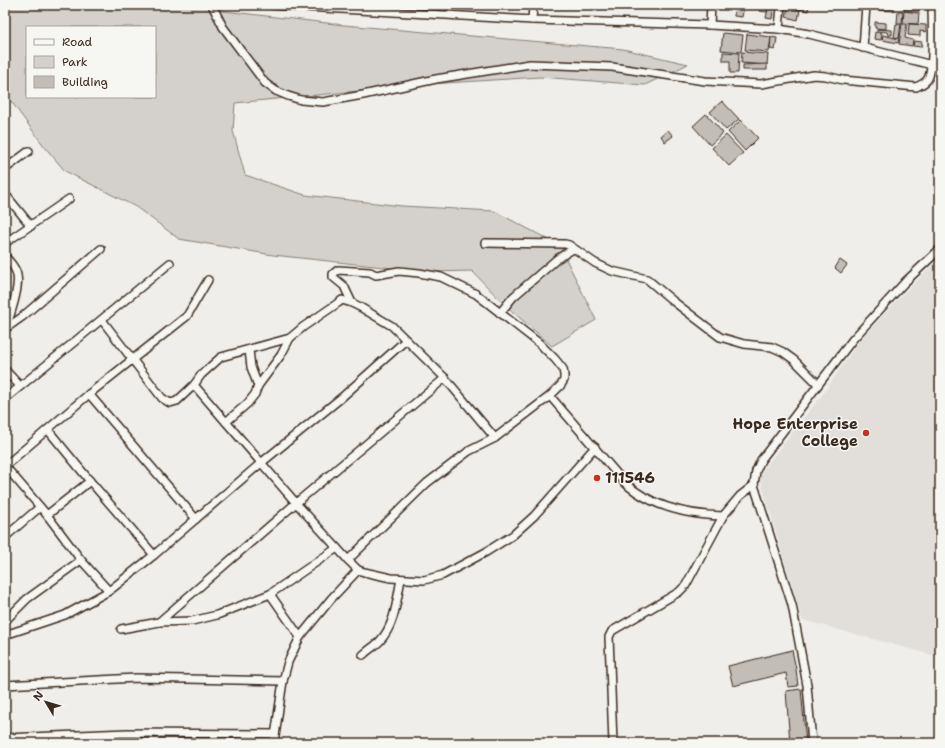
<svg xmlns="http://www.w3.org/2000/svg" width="945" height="748" viewBox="0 0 945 748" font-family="'Shantell Sans',sans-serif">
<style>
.built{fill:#e2dfdb}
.green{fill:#d4d1cc;stroke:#887e75;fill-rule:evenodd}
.building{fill:#c2bdb7;stroke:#3b2a1e}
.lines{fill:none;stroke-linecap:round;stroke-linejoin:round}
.street-casing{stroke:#3b2a1e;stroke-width:10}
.street{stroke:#f6f6f2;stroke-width:7}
.poi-dot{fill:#c8321e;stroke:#f6f6f2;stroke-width:1.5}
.labels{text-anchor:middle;stroke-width:3;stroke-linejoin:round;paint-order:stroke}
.poi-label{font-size:15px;font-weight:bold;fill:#3b2a1e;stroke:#f6f6f2;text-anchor:end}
</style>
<rect width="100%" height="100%" fill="#efeeea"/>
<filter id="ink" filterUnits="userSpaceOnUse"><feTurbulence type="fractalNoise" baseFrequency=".025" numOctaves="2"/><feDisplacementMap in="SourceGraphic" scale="8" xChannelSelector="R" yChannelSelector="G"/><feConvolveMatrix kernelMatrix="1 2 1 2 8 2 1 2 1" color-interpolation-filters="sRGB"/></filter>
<g filter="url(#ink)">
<path class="built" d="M 940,258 L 940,657 L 802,620 L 759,475 L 825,391 L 859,341 L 900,297 Z"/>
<path class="green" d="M 5,5 L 214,5 L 215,10 L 344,25 L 623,49 L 688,64 L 645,85 L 540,77 L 430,84 L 235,103 L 233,131 L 245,175 L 305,195 L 402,206 L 494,211 L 559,245 L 596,320 L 552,346 L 505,305 L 472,271 L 430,272 L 273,255 L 179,239 L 136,207 L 65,171 L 44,146 L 5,93 ZM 27,27 L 155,27 L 155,97 L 27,97 Z"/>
<g class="building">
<path d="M 759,5 L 768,5 L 767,12 L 759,11 Z"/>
<path d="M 791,5 L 809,5 L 808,11 L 791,7 Z"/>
<path d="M 905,5 L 919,5 L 919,11 L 904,11 Z"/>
<path d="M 735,6 L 744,6 L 742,17 L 734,16 Z"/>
<path d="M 879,6 L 894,7 L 894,11 L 879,10 Z"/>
<path d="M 788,7 L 800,10 L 798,20 L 786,17 Z"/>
<path d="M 768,9 L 773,9 L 772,19 L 766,18 Z"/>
<path d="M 898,11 L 903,11 L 902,23 L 897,23 Z"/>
<path d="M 904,11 L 919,13 L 918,24 L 903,23 Z"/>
<path d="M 875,22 L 886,23 L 886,29 L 875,28 Z"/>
<path d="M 896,24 L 901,24 L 899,38 L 894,37 Z"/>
<path d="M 902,24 L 907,24 L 905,38 L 913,40 L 912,46 L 899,44 Z"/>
<path d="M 909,24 L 926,25 L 926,32 L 920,31 L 920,36 L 908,35 Z"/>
<path d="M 877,29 L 892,30 L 892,35 L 888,35 L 887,32 L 877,31 Z"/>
<path d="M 875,32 L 882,33 L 881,40 L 874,39 Z"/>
<path d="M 723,33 L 743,35 L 741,52 L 721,50 Z"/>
<path d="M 747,34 L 771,37 L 769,52 L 745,50 Z"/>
<path d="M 883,35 L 899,39 L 898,43 L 882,40 Z"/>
<path d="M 771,37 L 777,38 L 775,50 L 770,49 Z"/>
<path d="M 914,41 L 922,42 L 921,47 L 913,46 Z"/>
<path d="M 723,52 L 739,53 L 738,73 L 730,73 L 730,61 L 723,61 Z"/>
<path d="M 742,52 L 768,54 L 767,65 L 741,63 Z"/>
<path d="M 767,64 L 767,70 L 743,70 L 743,65 Z"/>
<path d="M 722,101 L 739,119 L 726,130 L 710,112 Z"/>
<path d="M 706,114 L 723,133 L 710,145 L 693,126 Z"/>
<path d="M 741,120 L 758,138 L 745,151 L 728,132 Z"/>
<path d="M 668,130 L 673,136 L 665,142 L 661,136 Z"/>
<path d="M 726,135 L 743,153 L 729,166 L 712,148 Z"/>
<path d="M 840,260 L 847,265 L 841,273 L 835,268 Z"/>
<path d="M 792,650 L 796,669 L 798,686 L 788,687 L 786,673 L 733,686 L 728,666 Z"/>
<path d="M 801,689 L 806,743 L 790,743 L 786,691 Z"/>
</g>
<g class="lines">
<g class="street-casing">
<g id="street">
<path d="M 212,5 L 223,27 L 265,83 L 276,91 L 288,96 L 301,100 L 323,102 L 363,95 L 436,79 L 530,64 L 612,67 L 705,81 L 761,84 L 814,75 L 826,76 L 843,80 L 916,87 C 920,85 924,84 927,80 C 935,70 932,20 932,5"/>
<path d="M 271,5 L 532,20 L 710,25 L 779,29 L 809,34 L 940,67"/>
<path d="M 532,20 L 533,5"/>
<path d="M 710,25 L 711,5"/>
<path d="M 779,29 L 781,5"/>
<path d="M 863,48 L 866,5"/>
<path d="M 5,169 L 29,151"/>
<path d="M 5,194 L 31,226"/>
<path d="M 5,243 L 69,199"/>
<path d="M 485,243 L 565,244 L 569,245 L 595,263 L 612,271 L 647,279 L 673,301 L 720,337 L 744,344 L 772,347 L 783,352 L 794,360 L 818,384"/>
<path d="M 5,257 C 10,261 16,269 17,275 C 20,288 10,315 6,328"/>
<path d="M 500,313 L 513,297 L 557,259 L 573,249"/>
<path d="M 102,320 L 162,398 L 170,403 L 177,401 L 194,385 L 201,375 L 221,357 L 290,338 L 303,327 L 338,303 L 342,300 L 352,303 L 360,307 L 392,326 L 445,378 L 495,438"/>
<path d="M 5,329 L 22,317 L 101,249"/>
<path d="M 249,350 L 251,367 L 258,386"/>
<path d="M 5,370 L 20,386"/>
<path d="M 194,385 L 296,503 L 348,560 L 358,570 L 364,572 L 391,578 L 424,580 L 443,575 L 486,552 L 513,535 L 534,516 L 595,447"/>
<path d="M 89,394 L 196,519"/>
<path d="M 550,396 L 624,482 C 651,507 687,515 723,516"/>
<path d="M 5,399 L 170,263"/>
<path d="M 226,422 L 248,403 L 255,394 L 258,386 L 281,355 L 290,338"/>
<path d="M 48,430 L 90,481 L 154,555"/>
<path d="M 5,466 L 89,394 L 187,316 L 208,280"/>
<path d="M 5,466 L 47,515 L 81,560 L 109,591"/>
<path d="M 47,515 L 90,481"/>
<path d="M 5,537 L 40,507"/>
<path d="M 348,560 L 427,483 L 469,451 L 495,438 L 550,396 L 561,385 L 564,380 L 564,375 L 563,369 L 555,359 L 539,343 L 476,294 L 441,277 L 419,273 L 399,271 L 376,275 L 370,272 L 338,270 L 333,274 L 333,277 L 344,286 L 352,303"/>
<path d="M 270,594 L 300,637"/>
<path d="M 5,621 L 27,599 L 81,560"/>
<path d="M 159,622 L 296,503 L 445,378"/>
<path d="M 121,629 L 159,622 L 192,621 L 217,615 L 270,594 L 337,548"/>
<path d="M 5,633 L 11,633 L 65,615 L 109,591 L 154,555 L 261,463 L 341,398 L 406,340"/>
<path d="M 363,655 C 368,650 375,646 380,641 C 395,625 397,599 401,579"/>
<path d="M 5,685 L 136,678 L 283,681"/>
<path d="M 5,738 L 127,733 L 275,734"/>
<path d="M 274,743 L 283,681 L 288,662 L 300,637 L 331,599 L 358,570"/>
<path d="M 613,743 L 609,637 L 612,631 L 679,592 L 686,585 L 723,516 L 740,496 L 754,485"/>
<path d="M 812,743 L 807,685 L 792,605 L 754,485 L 756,471 L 761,460 L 853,339 L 905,282 L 940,249"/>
</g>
</g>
<use href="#street" class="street"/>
</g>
</g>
<g class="poi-dot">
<circle cx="866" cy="433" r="4"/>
<circle cx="597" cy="478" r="4"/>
</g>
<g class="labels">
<g class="poi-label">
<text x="858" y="429">Hope Enterprise<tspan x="858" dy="17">College</tspan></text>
<text x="605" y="483" text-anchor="start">111546</text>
</g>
</g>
<rect width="945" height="748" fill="none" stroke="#f6f6f2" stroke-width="20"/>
<rect x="10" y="10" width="925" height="728" fill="none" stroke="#3b2a1e" stroke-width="1.5" filter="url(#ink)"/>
<rect x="26" y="26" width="130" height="72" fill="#f6f6f2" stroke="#aba49d"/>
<rect x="34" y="39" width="20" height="6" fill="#f6f6f2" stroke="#aba49d"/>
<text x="62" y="46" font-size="12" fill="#3b2a1e">Road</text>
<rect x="34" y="56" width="20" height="12" fill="#d4d1cc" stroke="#aba49d"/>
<text x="62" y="66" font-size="12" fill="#3b2a1e">Park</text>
<rect x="34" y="76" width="20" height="12" fill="#c2bdb7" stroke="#aba49d"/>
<text x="62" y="86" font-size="12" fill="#3b2a1e">Building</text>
<g transform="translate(46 702) rotate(308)" stroke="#f6f6f2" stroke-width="3" paint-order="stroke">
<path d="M0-3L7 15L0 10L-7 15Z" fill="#3b2a1e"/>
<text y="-6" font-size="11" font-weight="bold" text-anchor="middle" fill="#3b2a1e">N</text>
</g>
</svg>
